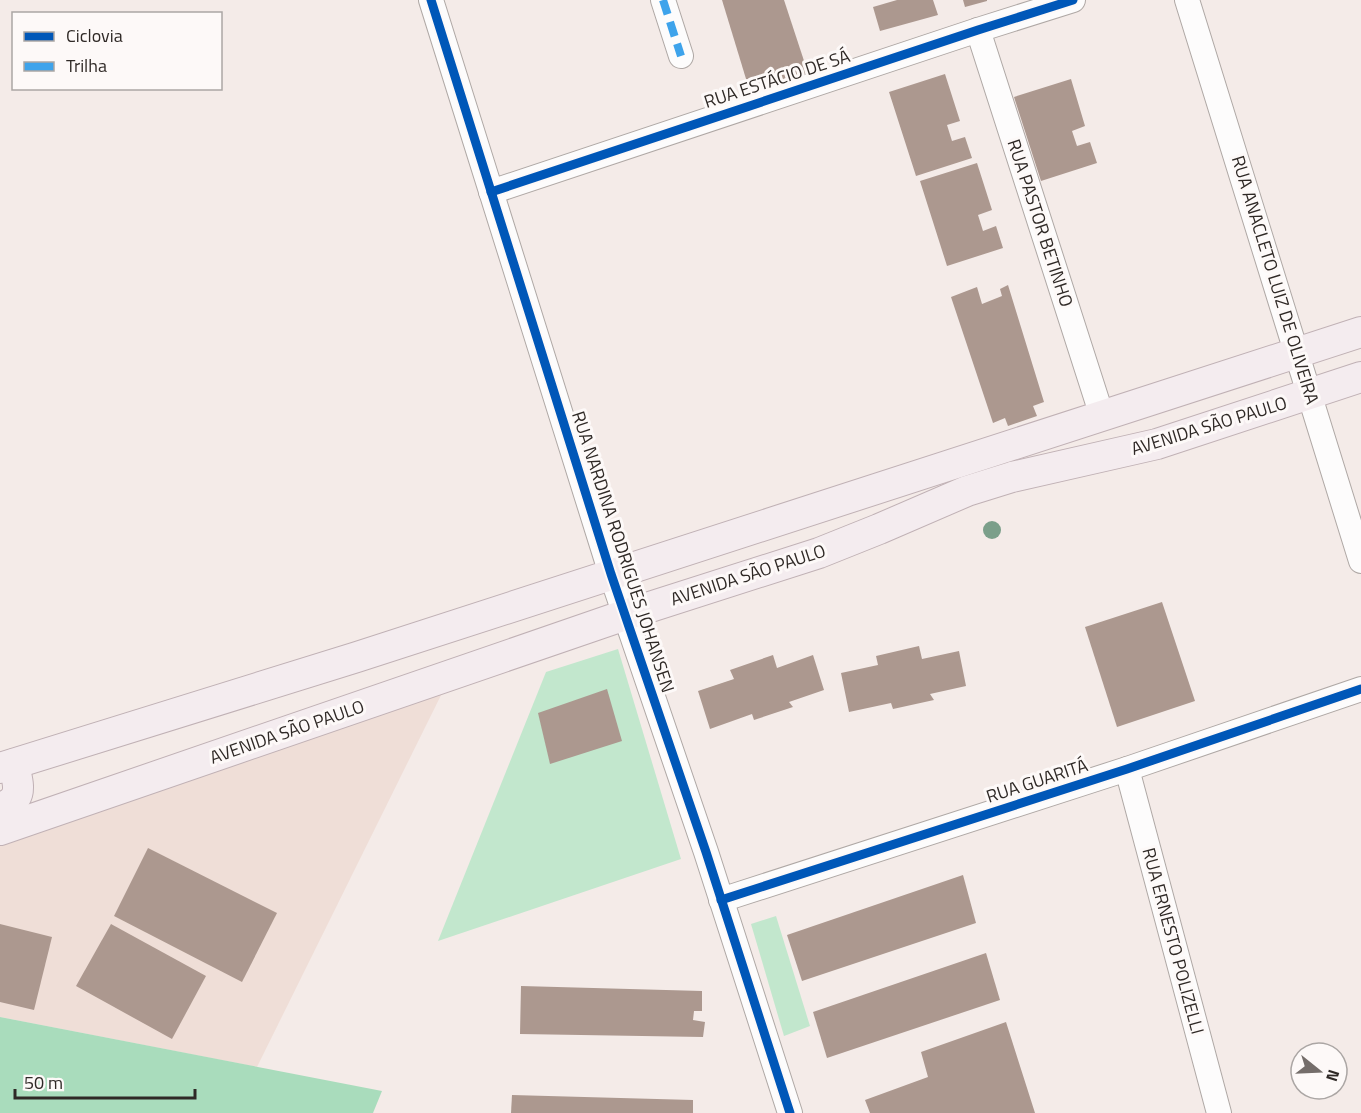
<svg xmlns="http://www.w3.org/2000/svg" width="1361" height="1113" viewBox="0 0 1361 1113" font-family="'Titillium Web',sans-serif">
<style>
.built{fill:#efded7}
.green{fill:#c2e7cd}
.forest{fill:#a9dcbc}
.building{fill:#ac988f}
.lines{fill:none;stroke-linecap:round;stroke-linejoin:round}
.minor-casing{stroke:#afa8a5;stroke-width:26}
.major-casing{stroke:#c0b1b5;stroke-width:32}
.minor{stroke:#fdfcfc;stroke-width:24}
.major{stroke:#f4ecef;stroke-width:30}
.quiet{stroke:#3ea3eb;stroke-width:8;stroke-dasharray:15 8;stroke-linecap:butt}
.cycleway-casing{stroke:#fdf9f8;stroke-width:13}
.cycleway{stroke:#0057b8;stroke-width:9}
.tree{fill:#7b9f8a}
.labels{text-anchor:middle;stroke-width:6;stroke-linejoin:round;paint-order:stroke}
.street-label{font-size:18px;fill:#2f2926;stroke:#fdf9f8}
</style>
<rect width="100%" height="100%" fill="#f4ebe8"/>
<path class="built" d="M 451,675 L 257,1067 L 0,1017 L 0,830 Z"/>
<g class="green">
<path d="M 618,649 L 681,859 L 438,941 L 546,672 Z"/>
<path d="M 776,916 L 810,1026 L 784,1036 L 751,924 Z"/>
</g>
<path class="forest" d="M 0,1017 L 382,1091 L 373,1113 L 0,1113 Z"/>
<g class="building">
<path d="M 722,0 L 784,0 L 808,73 L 750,92 Z"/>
<path d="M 897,0 L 933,0 L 938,15 L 880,31 L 873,7 Z"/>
<path d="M 963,0 L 987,0 L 987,1 L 965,7 Z"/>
<path d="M 945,74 L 960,121 L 947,125 L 952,141 L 965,137 L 972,158 L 916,176 L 889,92 Z"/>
<path d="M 1071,79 L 1085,126 L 1072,131 L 1077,146 L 1090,142 L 1097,163 L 1041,181 L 1014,97 Z"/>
<path d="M 977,163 L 992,210 L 978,215 L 983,231 L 996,226 L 1003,248 L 947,266 L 920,181 Z"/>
<path d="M 1008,285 L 1044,402 L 1033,406 L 1037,416 L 1008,426 L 1005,418 L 993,423 L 951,297 L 977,287 L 982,304 L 1002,296 L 1000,289 Z"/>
<path d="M 1162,602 L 1195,701 L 1117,727 L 1085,627 Z"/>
<path d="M 919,646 L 922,659 L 959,651 L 966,686 L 930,694 L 934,700 L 893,709 L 891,703 L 849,712 L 841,673 L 878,665 L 876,656 Z"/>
<path d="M 773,655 L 777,668 L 813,655 L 824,690 L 789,702 L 793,707 L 754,720 L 752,714 L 710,729 L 698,691 L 734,679 L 730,670 Z"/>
<path d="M 607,689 L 622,741 L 550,764 L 538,713 Z"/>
<path d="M 148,848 L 277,913 L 242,982 L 114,916 Z"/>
<path d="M 963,875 L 976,923 L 802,981 L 787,935 Z"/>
<path d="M 0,924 L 52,937 L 34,1010 L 0,1002 Z"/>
<path d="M 111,924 L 206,976 L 172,1039 L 76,986 Z"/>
<path d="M 986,953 L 1000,1000 L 827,1058 L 813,1012 Z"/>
<path d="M 521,986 L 702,991 L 702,1011 L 694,1011 L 693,1020 L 705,1022 L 703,1037 L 520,1034 Z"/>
<path d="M 1006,1022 L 1035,1113 L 870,1113 L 865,1100 L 928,1077 L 921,1052 Z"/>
<path d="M 512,1095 L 693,1100 L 693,1113 L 511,1113 Z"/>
</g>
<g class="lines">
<g class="minor-casing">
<g id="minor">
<path d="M 431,0 L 611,574 L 706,852 L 790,1113"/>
<path d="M 663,0 L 681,56"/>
<path d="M 1187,0 L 1361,561"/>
<path d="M 978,30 L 1102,416"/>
<path d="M 491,192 L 978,30 L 1073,0"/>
<path d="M 1127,769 L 1219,1113"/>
<path d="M 721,900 L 1127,769 L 1361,689"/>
</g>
</g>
<g class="major-casing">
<g id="major">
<path d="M 0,768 L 357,657 L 1361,332"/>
<path d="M 0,808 C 25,799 18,785 14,764"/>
<path d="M 0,830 L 625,615 L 819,553 L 879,529 L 967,491 L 1012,477 L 1157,444 L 1361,377"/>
</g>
</g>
<use href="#minor" class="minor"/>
<use href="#major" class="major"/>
<path class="quiet" d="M 663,0 L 681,56"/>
<g class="cycleway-casing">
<g id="cycleway">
<path d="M 431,0 L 611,574 L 706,852 L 790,1113"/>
<path d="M 491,192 L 978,30 L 1073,0"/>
<path d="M 721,900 L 1127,769 L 1361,689"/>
</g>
</g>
<use href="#cycleway" class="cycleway"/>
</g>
<circle class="tree" cx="992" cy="530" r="9"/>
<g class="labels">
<g class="street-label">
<text transform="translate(777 79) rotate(-18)" y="6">RUA ESTÁCIO DE SÁ</text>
<text transform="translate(1040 223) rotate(72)" y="6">RUA PASTOR BETINHO</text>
<text transform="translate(1275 280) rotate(73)" y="6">RUA ANACLETO LUIZ DE OLIVEIRA</text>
<text transform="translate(1209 426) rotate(-17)" y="6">AVENIDA SÃO PAULO</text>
<text transform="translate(623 552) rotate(72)" y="6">RUA NARDINA RODRIGUES JOHANSEN</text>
<text transform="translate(748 575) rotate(-18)" y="6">AVENIDA SÃO PAULO</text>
<text transform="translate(287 732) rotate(-19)" y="6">AVENIDA SÃO PAULO</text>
<text transform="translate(1037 781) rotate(-18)" y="6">RUA GUARITÁ</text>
<text transform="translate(1173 941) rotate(75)" y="6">RUA ERNESTO POLIZELLI</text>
</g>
</g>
<rect x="12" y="12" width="210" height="78" fill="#fdf9f8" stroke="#aba6a4" stroke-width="1.5"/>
<rect x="24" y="32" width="30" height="9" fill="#0057b8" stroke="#aba6a4" stroke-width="1.5"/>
<text x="66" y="42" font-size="18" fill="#2f2926">Ciclovia</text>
<rect x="24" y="62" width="30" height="9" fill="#3ea3eb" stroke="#aba6a4" stroke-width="1.5"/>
<text x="66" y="72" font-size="18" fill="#2f2926">Trilha</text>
<g transform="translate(1319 1071) rotate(108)"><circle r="28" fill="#fdf9f8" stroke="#aba6a4" stroke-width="1.5"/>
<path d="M0-4.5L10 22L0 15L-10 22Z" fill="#746d6a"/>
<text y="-9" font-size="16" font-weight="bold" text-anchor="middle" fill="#2f2926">N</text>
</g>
<path d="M15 1089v9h180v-9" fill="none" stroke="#2f2926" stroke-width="3"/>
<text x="24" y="1089" font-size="18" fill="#2f2926" stroke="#fdf9f8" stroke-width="4.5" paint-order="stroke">50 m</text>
</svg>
